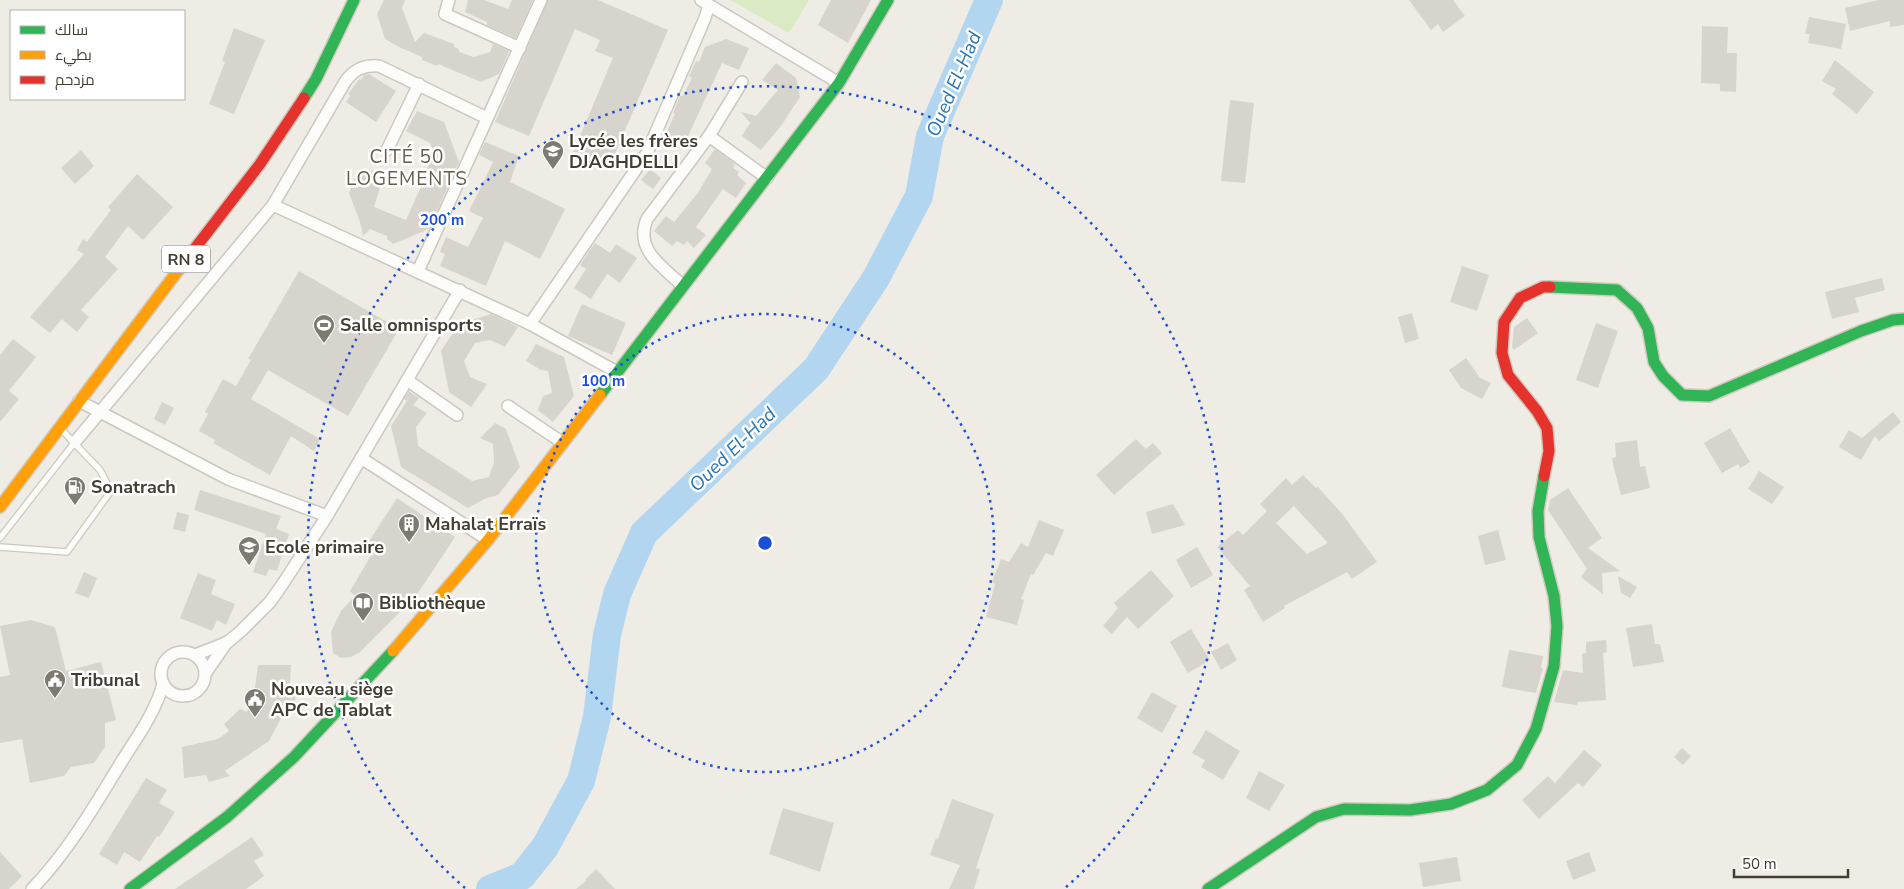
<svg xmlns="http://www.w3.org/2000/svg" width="1904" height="889" viewBox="0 0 1904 889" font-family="'Nunito Sans',Cairo,sans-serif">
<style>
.green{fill:#daeac3}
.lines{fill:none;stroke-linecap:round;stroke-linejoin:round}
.river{stroke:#b2d6ef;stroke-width:28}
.building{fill:#d7d4cd;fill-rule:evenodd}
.lane-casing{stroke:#cac8c1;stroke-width:8}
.street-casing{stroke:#cac8c1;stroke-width:14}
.fast-casing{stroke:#cfcabd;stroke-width:14}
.slow-casing{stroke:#cfcabd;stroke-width:14}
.jam-casing{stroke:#cfcabd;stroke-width:14}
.lane{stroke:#fcfcfb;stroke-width:5.5}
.street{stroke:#fcfcfb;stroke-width:11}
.fast{stroke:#30b455;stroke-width:11}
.slow{stroke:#ff9f0a;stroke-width:11}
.jam{stroke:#e5322d;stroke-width:11}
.ring{fill:none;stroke:#1d4ed8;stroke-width:2.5;stroke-dasharray:2.5 5}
.labels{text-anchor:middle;stroke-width:5;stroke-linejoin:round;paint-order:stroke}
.shield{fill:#fff;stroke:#7b7770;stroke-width:1}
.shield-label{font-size:16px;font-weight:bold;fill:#433d32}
.poi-label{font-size:18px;font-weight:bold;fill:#433d32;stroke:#fff;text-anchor:start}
.water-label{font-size:19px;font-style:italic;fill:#2775b4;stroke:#fff}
.neighbourhood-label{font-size:19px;letter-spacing:1px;fill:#675b49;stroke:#fff}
.centre{fill:#1d4ed8;stroke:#fff;stroke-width:2.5}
.ring-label{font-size:15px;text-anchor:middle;font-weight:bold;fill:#1d4ed8;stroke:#fff;stroke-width:5;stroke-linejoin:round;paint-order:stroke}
</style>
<rect width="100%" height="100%" fill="#eeece5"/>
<path class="green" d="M 730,0 L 809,0 L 789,33 Z"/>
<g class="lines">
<path class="river" d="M 490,889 L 522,876 L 545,847 L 581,781 L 597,717 L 607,635 L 617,594 L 644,533 L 816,369 L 876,278 L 919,196 L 930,136 L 989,0"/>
</g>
<g class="building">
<path d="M 384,0 L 405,0 L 402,8 L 415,42 L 424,33 L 454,44 L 454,47 L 459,49 L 459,52 L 474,57 L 490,52 L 493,44 L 509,51 L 499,74 L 481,82 L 438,64 L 437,66 L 422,60 L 422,57 L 399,47 L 385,39 L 377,14 Z"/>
<path d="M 468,0 L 484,0 L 508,9 L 512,0 L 533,0 L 516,38 L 487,25 L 487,22 L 465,12 Z"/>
<path d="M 548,0 L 598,0 L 668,30 L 608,170 L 572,155 L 613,58 L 595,51 L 600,40 L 575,29 L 529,136 L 495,122 Z"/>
<path d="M 831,0 L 871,0 L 848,43 L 818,25 Z"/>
<path d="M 1409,0 L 1453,0 L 1465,16 L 1443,32 L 1438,24 L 1431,30 Z"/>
<path d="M 1878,0 L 1904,0 L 1904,25 L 1890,27 L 1890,21 L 1850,31 L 1845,8 Z"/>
<path d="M 1809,17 L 1846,24 L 1841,49 L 1808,43 L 1810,34 L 1805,34 Z"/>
<path d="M 1702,26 L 1728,27 L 1727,53 L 1737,53 L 1736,92 L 1720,91 L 1720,84 L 1701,83 Z"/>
<path d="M 234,28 L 265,40 L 234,114 L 209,104 L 225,62 L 222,61 Z"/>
<path d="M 726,39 L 749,48 L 739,70 L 722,63 L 682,149 L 663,141 L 675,114 L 673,113 L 680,96 L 683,96 L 692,78 L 689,76 L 696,61 L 699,62 L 705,47 Z"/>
<path d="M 1835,60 L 1874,92 L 1857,114 L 1832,94 L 1836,89 L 1822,81 Z"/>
<path d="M 776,63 L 796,78 L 800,97 L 781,126 L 761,150 L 742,136 L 750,123 L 741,112 L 756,116 L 778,90 L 762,80 Z"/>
<path d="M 369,74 L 396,91 L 376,122 L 346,102 L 350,96 L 348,94 L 359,79 L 361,80 L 364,75 Z"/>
<path d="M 1230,100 L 1254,103 L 1245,183 L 1221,181 Z"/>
<path d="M 417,111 L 444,122 L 459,162 L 458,164 L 429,229 L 393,244 L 387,239 L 387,236 L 370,229 L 363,236 L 360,222 L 349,193 L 357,172 L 369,177 L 372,170 L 384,174 L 374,207 L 406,220 L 425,178 L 424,177 L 433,152 L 430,143 L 406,131 Z"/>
<path d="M 485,142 L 519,156 L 510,182 L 565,209 L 540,259 L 505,241 L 486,286 L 440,266 L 445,254 L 440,252 L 446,237 L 468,247 L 483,218 L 469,211 L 493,162 L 479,155 Z"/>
<path d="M 715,149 L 735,164 L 733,168 L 739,172 L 737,175 L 746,183 L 736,198 L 723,189 L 696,227 L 706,235 L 694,248 L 687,241 L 684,245 L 677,241 L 672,246 L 654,231 L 666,216 L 674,222 L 697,194 L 712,169 L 705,163 Z"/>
<path d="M 81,150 L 94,166 L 75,184 L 61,168 Z"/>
<path d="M 650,169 L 661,178 L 653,189 L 641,180 Z"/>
<path d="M 137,174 L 173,207 L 143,240 L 128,226 L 105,257 L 118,269 L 81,310 L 89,317 L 77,332 L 62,319 L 50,333 L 30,317 L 84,254 L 77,250 L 83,239 L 87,242 L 111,210 L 108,207 Z"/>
<path d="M 595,243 L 610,253 L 616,244 L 637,258 L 620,283 L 607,274 L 591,299 L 574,288 L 586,269 L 580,265 Z"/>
<path d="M 1462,266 L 1489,275 L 1477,311 L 1450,302 Z"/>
<path d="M 299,271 L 399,329 L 348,416 L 268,370 L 251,399 L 320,439 L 314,451 L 291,436 L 270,475 L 213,443 L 215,440 L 199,431 L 208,414 L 205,412 L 223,379 L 236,386 L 251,360 L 248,359 Z"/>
<path d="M 1882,278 L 1885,290 L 1855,298 L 1859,312 L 1832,319 L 1825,292 Z"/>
<path d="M 582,304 L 626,323 L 612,355 L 568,336 Z"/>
<path d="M 1412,313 L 1419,339 L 1405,343 L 1398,317 Z"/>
<path d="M 491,314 L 518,327 L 505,347 L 490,340 L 475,343 L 464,361 L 470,377 L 487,384 L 471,407 L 449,392 L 441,351 L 459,324 Z"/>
<path d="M 1527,318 L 1538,333 L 1514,350 L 1512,347 L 1514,327 Z"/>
<path d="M 1596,323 L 1618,331 L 1598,388 L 1576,380 Z"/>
<path d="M 13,339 L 36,357 L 9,391 L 19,399 L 0,422 L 0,355 Z"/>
<path d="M 536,344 L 564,357 L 574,396 L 553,422 L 538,410 L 543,396 L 552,393 L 548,371 L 541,370 L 526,361 Z"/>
<path d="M 1466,358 L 1480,378 L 1491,383 L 1482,399 L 1461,388 L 1449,370 Z"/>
<path d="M 409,391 L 419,398 L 413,405 L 427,413 L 416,427 L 418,446 L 472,481 L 489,477 L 494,462 L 493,444 L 480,438 L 495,423 L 506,429 L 520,467 L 498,495 L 484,499 L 468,508 L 401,467 L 391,426 L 407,401 L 412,404 L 404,399 Z"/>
<path d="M 162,402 L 174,408 L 165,425 L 154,419 Z"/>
<path d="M 1893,412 L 1901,422 L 1879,441 L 1875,436 L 1861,460 L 1839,447 L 1849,430 L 1862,438 Z"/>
<path d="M 1730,428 L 1750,462 L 1740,468 L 1738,464 L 1722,473 L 1704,443 Z"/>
<path d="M 1136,439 L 1146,449 L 1153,443 L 1162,453 L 1114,495 L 1096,475 Z"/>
<path d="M 1637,440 L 1640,467 L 1645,466 L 1650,488 L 1621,495 L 1613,464 L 1612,458 L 1616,457 L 1615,443 Z"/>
<path d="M 1759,471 L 1784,487 L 1772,504 L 1748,489 Z"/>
<path d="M 1303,475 L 1316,488 L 1318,487 L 1344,516 L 1377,562 L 1352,579 L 1347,572 L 1284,606 L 1285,608 L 1263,622 L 1244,590 L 1250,586 L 1217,547 L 1238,530 L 1243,535 L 1267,511 L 1260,504 L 1286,478 L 1292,485 ZM 1294,506 L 1328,543 L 1307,554 L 1276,523 Z"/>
<path d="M 1568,488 L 1602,538 L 1588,548 L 1620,571 L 1602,573 L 1603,594 L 1581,577 L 1587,569 L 1548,510 L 1550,500 Z"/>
<path d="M 200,490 L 281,516 L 276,529 L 289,534 L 277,571 L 269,569 L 266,576 L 253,572 L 266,534 L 194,510 Z"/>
<path d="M 397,498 L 455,537 L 416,596 L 360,652 L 351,657 L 341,658 L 333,653 L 331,632 L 341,611 L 355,596 L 350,591 L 372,554 L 364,549 Z"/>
<path d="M 1173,504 L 1185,525 L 1152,534 L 1146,512 Z"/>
<path d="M 177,512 L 189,515 L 185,532 L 173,529 Z"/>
<path d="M 1039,520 L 1064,530 L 1053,556 L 1046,553 L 1033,575 L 1031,574 L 1021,599 L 1024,600 L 1017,625 L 986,617 L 995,584 L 992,582 L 1001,559 L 1009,562 L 1021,543 L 1028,547 Z"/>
<path d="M 1498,530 L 1506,560 L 1485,565 L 1478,536 Z"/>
<path d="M 1197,547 L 1213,575 L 1191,588 L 1176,560 Z"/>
<path d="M 1151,570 L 1174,596 L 1138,629 L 1127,617 L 1112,634 L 1103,626 L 1118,608 L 1114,603 Z"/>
<path d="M 84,572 L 97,578 L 89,598 L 75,593 Z"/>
<path d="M 198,573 L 216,580 L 211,594 L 235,604 L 226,625 L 217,620 L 212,631 L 180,618 Z"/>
<path d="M 1618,576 L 1637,587 L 1630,598 L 1621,593 Z"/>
<path d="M 31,620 L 55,627 L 66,671 L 101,662 L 116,720 L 105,723 L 105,747 L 94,763 L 71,767 L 64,776 L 30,783 L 22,739 L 0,743 L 0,677 L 10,675 L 0,626 Z"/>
<path d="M 1652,624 L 1655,644 L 1660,644 L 1664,662 L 1633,667 L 1626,628 Z"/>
<path d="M 1191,629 L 1210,660 L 1188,673 L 1170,642 Z"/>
<path d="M 1606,640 L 1607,652 L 1603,653 L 1606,700 L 1578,702 L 1577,705 L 1554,702 L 1563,670 L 1583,673 L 1582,654 L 1586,653 L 1586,642 Z"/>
<path d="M 1228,643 L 1237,660 L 1221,670 L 1211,652 Z"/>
<path d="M 1509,650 L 1543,656 L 1541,668 L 1543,668 L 1536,693 L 1502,687 Z"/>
<path d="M 258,665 L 291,665 L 290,688 L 297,688 L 293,711 L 286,709 L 269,741 L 225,771 L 230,776 L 209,782 L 206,775 L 184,778 L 182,747 L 218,739 L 229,731 L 224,724 L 240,709 L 247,712 L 254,695 Z"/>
<path d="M 1152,692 L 1177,706 L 1162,733 L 1137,718 Z"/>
<path d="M 1206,730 L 1240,751 L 1223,780 L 1201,767 L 1205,760 L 1192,753 Z"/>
<path d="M 1682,748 L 1691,756 L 1683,765 L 1674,757 Z"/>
<path d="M 1584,750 L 1602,765 L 1583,787 L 1578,783 L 1539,819 L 1522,800 L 1548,776 L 1555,783 Z"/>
<path d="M 1259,771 L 1285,785 L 1269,811 L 1246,798 Z"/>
<path d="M 146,778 L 167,790 L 159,803 L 175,812 L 159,837 L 157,836 L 140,862 L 124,852 L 117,865 L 99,854 Z"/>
<path d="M 952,799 L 994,814 L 976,868 L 980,869 L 974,889 L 949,889 L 960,865 L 930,855 L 936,838 L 938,839 Z"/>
<path d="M 783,808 L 834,823 L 820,872 L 769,854 Z"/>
<path d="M 252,837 L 264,855 L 254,861 L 264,876 L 246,889 L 175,889 Z"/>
<path d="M 0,852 L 22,876 L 9,889 L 0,889 Z"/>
<path d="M 1589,852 L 1596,871 L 1573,880 L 1566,861 Z"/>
<path d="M 1457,857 L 1461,881 L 1423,887 L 1419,863 Z"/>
<path d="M 596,869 L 615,889 L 576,889 L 586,881 L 585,880 Z"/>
</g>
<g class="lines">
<g class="lane-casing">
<g id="lane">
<path d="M 0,538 L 75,442"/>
<path d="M 0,547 L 67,552 L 111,491 L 100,470 L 61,429"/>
</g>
</g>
<g class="street-casing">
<g id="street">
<path d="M 449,0 L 445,14 L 520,48"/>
<path d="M 709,5 L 839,83"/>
<path d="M 709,136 L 767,178"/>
<path d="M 387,150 L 419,84"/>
<path d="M 273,205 L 530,324 L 617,372"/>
<path d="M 418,271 L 541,0"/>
<path d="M 683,286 C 663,267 634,250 647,219 L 709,136 L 742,82"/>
<path d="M 530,324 L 647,153 L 705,18 L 709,5 L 701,0"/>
<path d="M 407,380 L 457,415"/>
<path d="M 79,401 L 228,479 L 327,516"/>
<path d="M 508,406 L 563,443"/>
<path d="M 75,442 L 273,205 L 345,82 C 354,69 364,65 379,66 L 487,118"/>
<path d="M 361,458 L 488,540"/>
<circle cx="183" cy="674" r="22"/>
<path d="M 195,655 L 228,642 L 241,631 L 270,602 L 282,585 L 327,516 L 460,290"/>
<path d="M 205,674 L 227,642"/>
<path d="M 32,889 C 68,852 95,805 122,761 C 137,737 155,713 163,684"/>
</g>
</g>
<g class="fast-casing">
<g id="fast">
<path d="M 304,98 L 316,79 L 354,0"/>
<path d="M 1550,287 L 1617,290 L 1637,308 L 1648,328 L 1654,362 L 1663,376 L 1682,395 L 1709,396 L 1861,331 L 1893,320 L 1904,319"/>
<path d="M 600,395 L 839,83 L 888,0"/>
<path d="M 130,889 L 227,817 L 294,757 L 393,651"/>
<path d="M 1208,889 L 1316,817 L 1344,809 L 1410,810 L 1451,804 L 1487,790 L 1517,765 L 1536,729 L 1554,666 L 1557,626 L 1554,596 L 1539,537 L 1538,511 L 1544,476"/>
</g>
</g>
<g class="slow-casing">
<g id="slow">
<path d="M 0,507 L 189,256"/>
<path d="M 393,651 L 488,540 L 600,395"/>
</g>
</g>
<g class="jam-casing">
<g id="jam">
<path d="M 189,256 L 260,164 L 304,98"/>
<path d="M 1544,476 L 1549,451 L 1547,428 L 1537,411 L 1508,375 L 1502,353 L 1504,322 L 1520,298 L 1543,287 L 1550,287"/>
</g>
</g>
<use href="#lane" class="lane"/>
<use href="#street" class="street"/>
<use href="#fast" class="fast"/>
<use href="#slow" class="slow"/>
<use href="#jam" class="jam"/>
</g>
<g class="ring">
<circle cx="765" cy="543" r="229"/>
<path d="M465 888A457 457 0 1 1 1065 888"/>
</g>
<defs>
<g id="school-pin" transform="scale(1.125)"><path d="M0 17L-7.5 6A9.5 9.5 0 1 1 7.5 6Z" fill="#7f7a71" stroke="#fff"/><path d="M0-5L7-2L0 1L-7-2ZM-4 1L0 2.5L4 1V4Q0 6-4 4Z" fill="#fff"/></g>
<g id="stadium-pin" transform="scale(1.125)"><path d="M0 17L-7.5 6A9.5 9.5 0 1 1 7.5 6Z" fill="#7f7a71" stroke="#fff"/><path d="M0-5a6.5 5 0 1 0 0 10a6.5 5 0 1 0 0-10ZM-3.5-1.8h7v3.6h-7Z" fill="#fff"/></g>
<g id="fuel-pin" transform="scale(1.125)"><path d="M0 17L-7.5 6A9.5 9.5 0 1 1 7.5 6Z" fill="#7f7a71" stroke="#fff"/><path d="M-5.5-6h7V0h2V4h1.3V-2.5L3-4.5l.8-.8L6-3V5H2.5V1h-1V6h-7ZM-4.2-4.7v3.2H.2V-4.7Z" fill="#fff"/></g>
<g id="building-pin" transform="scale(1.125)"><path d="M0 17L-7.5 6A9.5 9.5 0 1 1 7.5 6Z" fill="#7f7a71" stroke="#fff"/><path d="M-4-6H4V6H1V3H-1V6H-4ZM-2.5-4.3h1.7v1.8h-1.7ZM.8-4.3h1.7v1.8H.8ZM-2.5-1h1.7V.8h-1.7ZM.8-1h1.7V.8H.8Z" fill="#fff"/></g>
<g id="library-pin" transform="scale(1.125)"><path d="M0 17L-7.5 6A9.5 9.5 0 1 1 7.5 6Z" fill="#7f7a71" stroke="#fff"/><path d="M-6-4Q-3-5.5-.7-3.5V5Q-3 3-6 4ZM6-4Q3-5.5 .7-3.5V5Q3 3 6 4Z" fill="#fff"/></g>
<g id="civic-pin" transform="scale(1.125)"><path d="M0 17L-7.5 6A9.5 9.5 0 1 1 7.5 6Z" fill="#7f7a71" stroke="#fff"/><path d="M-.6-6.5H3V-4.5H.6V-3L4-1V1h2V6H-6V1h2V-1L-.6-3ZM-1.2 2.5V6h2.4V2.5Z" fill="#fff"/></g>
</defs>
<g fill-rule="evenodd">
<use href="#school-pin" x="553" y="151"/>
<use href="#stadium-pin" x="324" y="325"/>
<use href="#fuel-pin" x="75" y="487"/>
<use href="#building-pin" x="409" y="524"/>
<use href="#school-pin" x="249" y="547"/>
<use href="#library-pin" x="363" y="603"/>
<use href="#civic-pin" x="55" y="680"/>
<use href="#civic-pin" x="255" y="699"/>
</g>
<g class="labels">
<rect class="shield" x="162" y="245.5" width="48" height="27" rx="4"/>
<g class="shield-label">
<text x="186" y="265">RN 8</text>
</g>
<g class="poi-label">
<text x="569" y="147">Lycée les frères<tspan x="569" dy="21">DJAGHDELLI</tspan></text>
<text x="340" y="331">Salle omnisports</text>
<text x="91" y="493">Sonatrach</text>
<text x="425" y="530">Mahalat Erraïs</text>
<text x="265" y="553">Ecole primaire</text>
<text x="379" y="609">Bibliothèque</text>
<text x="71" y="686">Tribunal</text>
<text x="271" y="695">Nouveau siège<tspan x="271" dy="21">APC de Tablat</tspan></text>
</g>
<g class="water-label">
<text transform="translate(953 84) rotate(-67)" y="7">Oued El-Had</text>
<text transform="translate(732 449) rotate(-44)" y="7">Oued El-Had</text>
</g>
<g class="neighbourhood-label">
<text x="407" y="163">CITÉ 50<tspan x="407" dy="22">LOGEMENTS</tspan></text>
</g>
</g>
<circle cx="765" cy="543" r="8" class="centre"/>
<g class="ring-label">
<text x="442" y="225">200 m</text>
<text x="603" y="386">100 m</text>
</g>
<rect x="10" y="10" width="175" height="90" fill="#ffffff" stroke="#b4b1ad"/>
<rect x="20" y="26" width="25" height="8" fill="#30b455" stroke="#b4b1ad"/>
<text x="55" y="35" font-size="15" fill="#433d32">سالك</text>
<rect x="20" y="51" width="25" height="8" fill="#ff9f0a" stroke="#b4b1ad"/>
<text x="55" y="60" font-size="15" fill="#433d32">بطيء</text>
<rect x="20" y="76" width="25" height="8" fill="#e5322d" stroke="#b4b1ad"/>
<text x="55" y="85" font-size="15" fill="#433d32">مزدحم</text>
<path d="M1734 869v8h114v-8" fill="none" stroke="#433d32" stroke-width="2.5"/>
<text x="1742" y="869" font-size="15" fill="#433d32" stroke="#ffffff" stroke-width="4" paint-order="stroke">50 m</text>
</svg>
